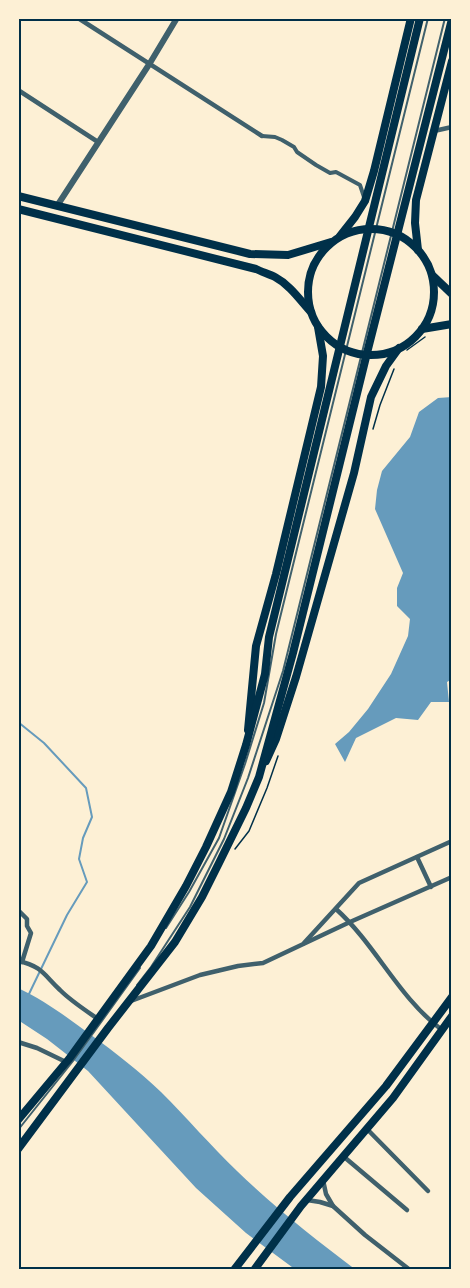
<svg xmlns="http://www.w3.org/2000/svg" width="470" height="1288" viewBox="0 0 470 1288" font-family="'PT Serif',serif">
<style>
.water{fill:#669bbc}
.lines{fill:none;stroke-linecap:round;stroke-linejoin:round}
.stream{stroke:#669bbc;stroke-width:2}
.path{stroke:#003049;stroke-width:1.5}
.service{stroke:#3f606c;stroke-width:2}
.pedestrian{stroke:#3f606c;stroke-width:4}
.minor{stroke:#3f606c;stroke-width:4.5}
.tertiary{stroke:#3f606c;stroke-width:6}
.primary{stroke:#003049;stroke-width:8}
.trunk{stroke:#003049;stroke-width:8}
.neatline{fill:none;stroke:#003049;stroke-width:2}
</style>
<rect width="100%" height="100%" fill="#fdf0d5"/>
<g class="water">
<path d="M 452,397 L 452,679 L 447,682 L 449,702 L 431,702 L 418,720 L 396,718 L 356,738 L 345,762 L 335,744 L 349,732 L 368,709 L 391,674 L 408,636 L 410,619 L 397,606 L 397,588 L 403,573 L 375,509 L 377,490 L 382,471 L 410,437 L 419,412 L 438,398 Z"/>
<path d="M 18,988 C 44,1000 68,1018 91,1035 C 116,1053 139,1071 161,1092 C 187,1118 211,1146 237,1171 C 274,1207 315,1239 356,1270 L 296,1270 L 246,1233 L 196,1188 L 88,1071 L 47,1039 L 18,1020 Z"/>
</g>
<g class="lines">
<path class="stream" d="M 18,722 L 44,743 L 86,788 L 92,817 L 83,838 L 79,859 L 87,882 L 67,915 L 28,996"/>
<g class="path">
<path d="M 407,350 L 425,337"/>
<path d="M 373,429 L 380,405 L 394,369"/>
<path d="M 235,849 L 249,831 L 267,788 L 278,756"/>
</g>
<g class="service">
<path d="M 166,928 L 189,892 L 219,838 L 245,764 L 264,703 L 276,634 L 428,18"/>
<path d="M 137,985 L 151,967 L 190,907 L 224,839 L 248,778 L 283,671 L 445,18"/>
<path d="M 18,1130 L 73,1061 L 140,968"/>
</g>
<path class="pedestrian" d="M 262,136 L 275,137 L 282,140 L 294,147 L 297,152 L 316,165 L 330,173 L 336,172 L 360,185 L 364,197"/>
<g class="minor">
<path d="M 78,18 L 262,136"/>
<path d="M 18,90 L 98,142"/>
<path d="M 434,131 L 452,127"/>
<path d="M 417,857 L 431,887"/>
<path d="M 336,909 C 376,945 398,997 442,1030"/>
<path d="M 18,910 L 27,919 L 27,926 L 31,933 L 22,962"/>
<path d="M 304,943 L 359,883 L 452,841"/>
<path d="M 18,961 C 42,966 44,975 60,990 C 71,1001 85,1010 98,1019"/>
<path d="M 131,1001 L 200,975 L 238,966 L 263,963 L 350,922 L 452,877"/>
<path d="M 18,1042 L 37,1048 L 66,1062"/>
<path d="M 367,1129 L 428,1191"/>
<path d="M 343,1156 L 407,1210"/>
<path d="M 323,1180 L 326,1194 L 333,1206 L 365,1235 L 410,1270"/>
<path d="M 307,1200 L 320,1202 L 333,1206"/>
</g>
<path class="tertiary" d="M 57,206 L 150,63 L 177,18"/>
<g class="primary">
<path d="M 18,196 L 250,254 L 288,255 L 331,242"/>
<path d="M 18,209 L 256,269 C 262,272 269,274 275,277 C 290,285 300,300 311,312"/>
<circle cx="371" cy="292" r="63"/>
<path d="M 340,236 L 355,217 L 365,201 L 374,171 L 411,18"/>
<path d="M 418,250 L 415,223 L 416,200 L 452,61"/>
<path d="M 433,276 L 452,294"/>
<path d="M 422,329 L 452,324"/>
<path d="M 248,730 L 256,646 L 276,574 L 321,387 L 323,356 L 318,327"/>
<path d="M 266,761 L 276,739 L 296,677 L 354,473 L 371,397 L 386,366 L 399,348"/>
<path d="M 234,1270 L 290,1197 L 386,1086 L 452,997"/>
<path d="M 254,1270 L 301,1206 L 393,1098 L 452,1016"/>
</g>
<g class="trunk">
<path d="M 18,1120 L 69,1059 L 135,968 L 151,946 L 186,886 L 206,847 L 231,792 L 246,745 L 265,674 L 269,637 L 420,18"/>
<path d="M 18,1149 L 108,1028 L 175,942 L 202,897 L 219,863 L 246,808 L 259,777 L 293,653 L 368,349 L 452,19"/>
</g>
</g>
<rect width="470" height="1288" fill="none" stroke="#fdf0d5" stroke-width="39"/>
<rect x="20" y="20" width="430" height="1248" class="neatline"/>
</svg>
